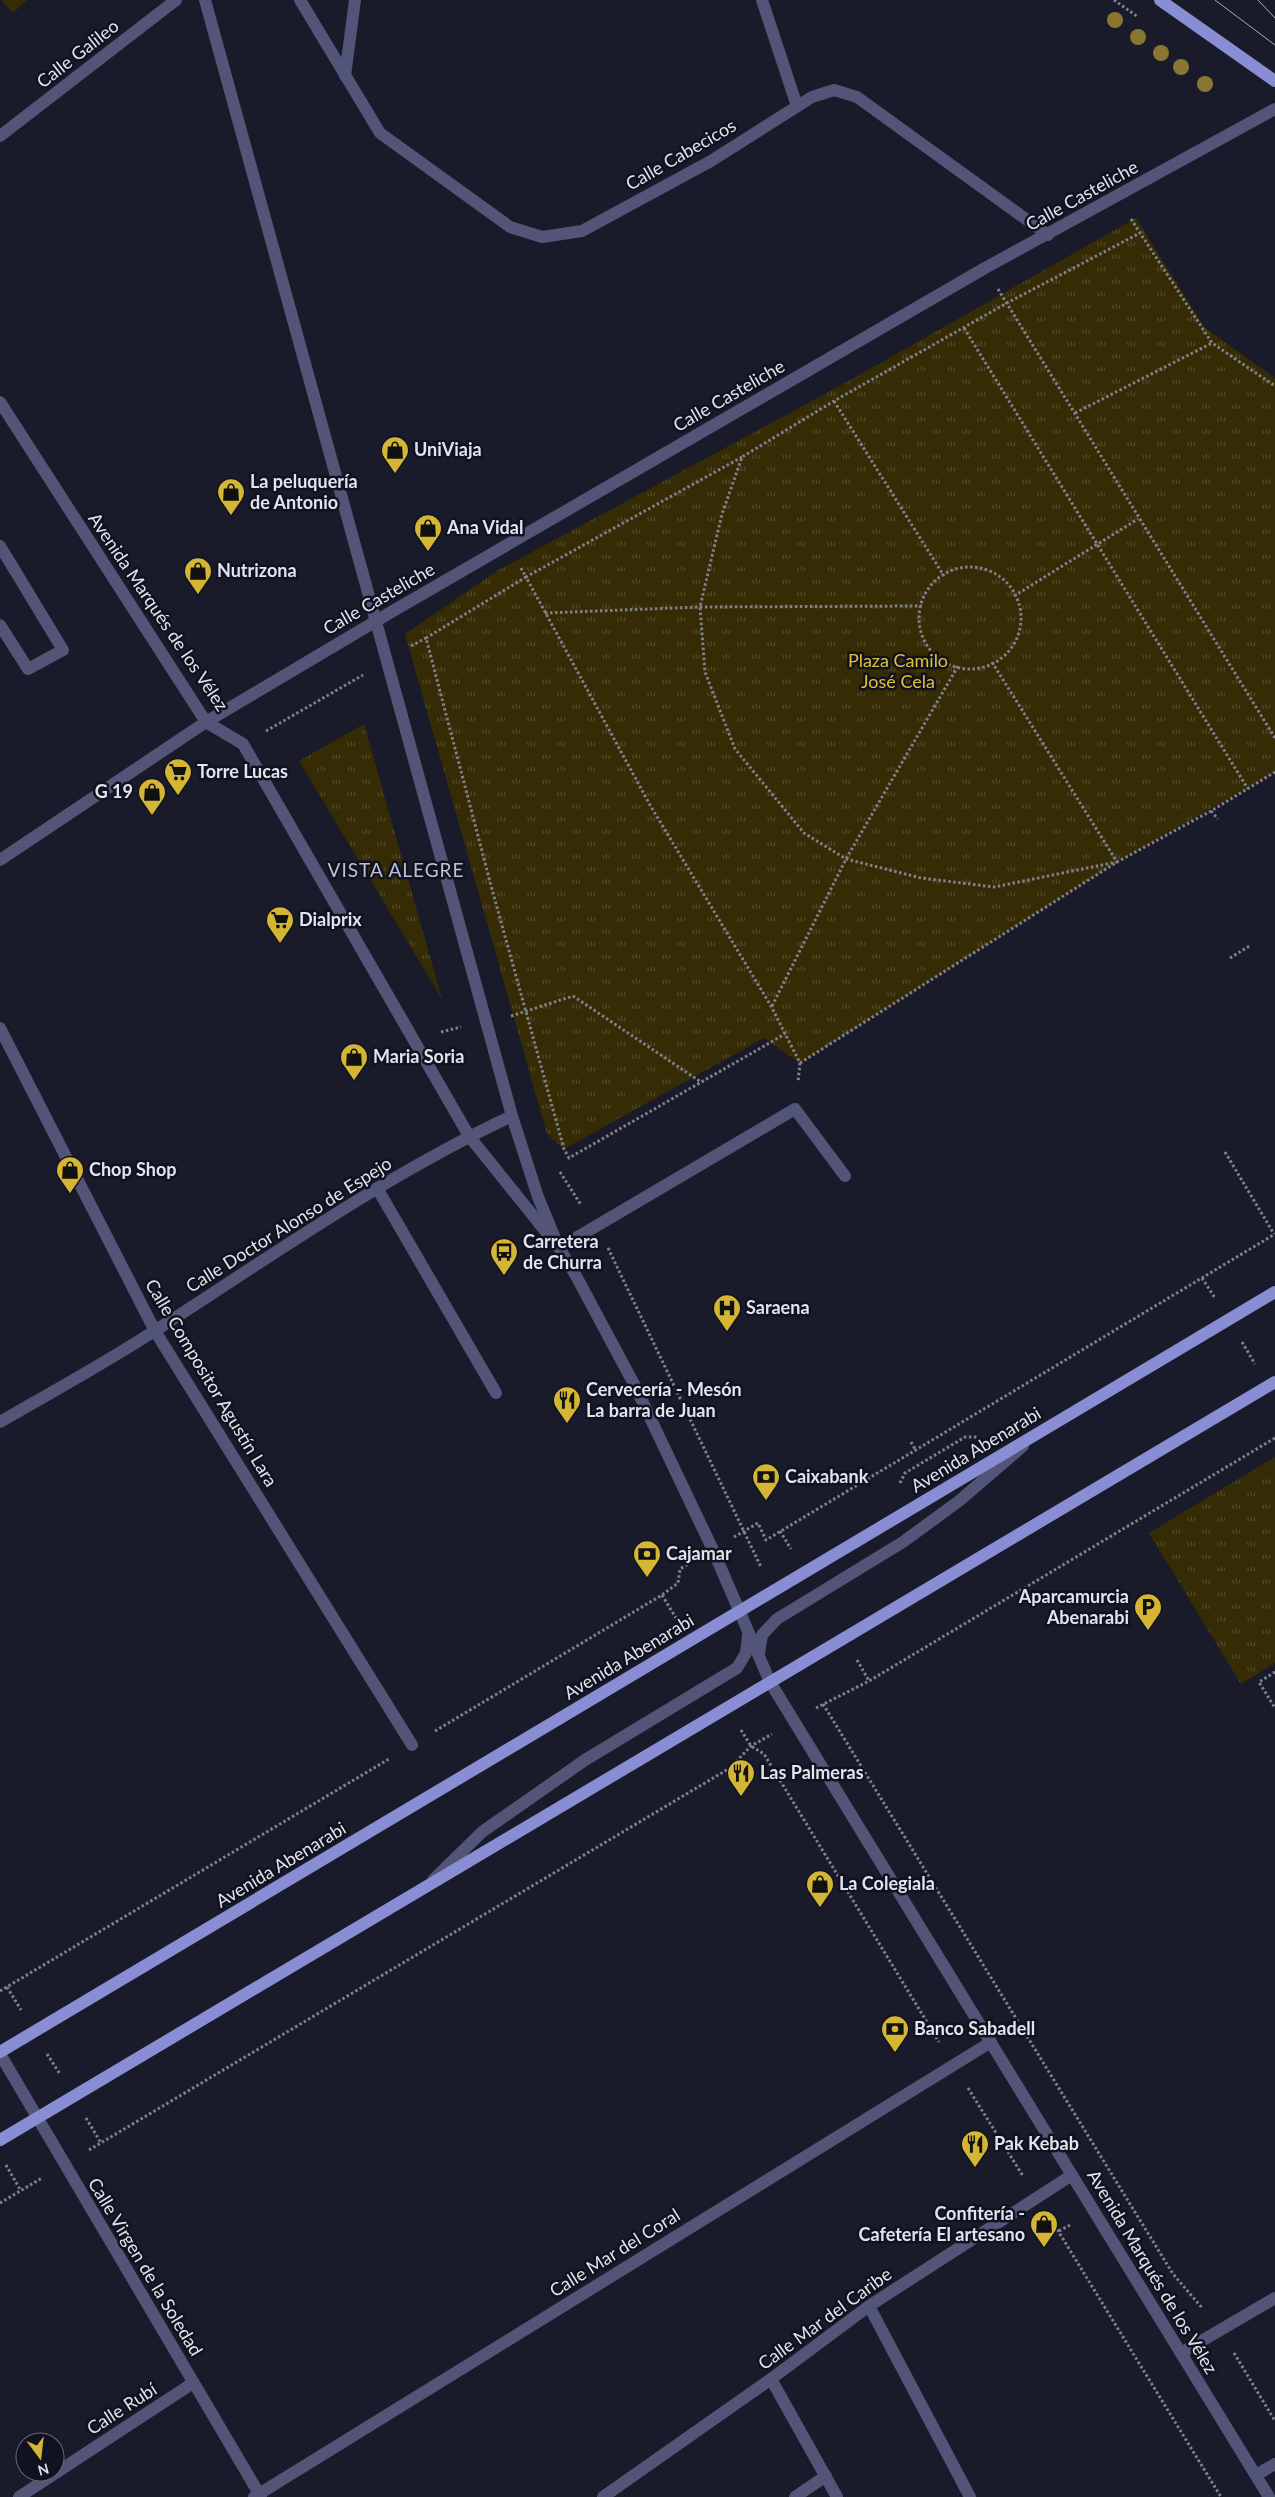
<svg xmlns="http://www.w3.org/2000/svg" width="1275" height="2497" viewBox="0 0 1275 2497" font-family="Lato,sans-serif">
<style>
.grass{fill:#352b04}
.park{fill:url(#park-tufts)}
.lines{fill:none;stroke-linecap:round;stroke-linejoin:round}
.path{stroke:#7f818d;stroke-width:3;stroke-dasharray:2.5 2.5;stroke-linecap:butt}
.minor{stroke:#525577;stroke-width:12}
.major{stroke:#898ed4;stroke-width:12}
.tram{stroke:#a9abb6;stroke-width:1}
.tree{fill:#897631}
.labels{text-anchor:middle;stroke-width:5;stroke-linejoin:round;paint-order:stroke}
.street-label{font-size:18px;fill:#e1e3ed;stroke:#111220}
.poi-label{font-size:18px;font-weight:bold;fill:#e1e3ed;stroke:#111220;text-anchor:start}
.park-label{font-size:18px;fill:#e3c137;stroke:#111220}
.neighbourhood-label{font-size:19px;letter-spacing:1px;fill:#bec1d5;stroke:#111220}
</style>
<defs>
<pattern id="park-tufts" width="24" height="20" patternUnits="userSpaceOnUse" patternTransform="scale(1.25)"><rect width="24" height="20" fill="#352b04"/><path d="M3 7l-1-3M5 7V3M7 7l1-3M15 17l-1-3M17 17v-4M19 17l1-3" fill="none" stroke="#524a29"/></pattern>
</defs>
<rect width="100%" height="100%" fill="#1a1b2a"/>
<path class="grass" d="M 1,0 L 27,0 L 13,13 Z"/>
<g class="park">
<path d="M 1136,218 L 1205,328 L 1275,378 L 1275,772 L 1117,862 L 800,1063 L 764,1038 L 564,1149 L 547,1134 L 405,634 L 497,571 L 838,387 Z"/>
<path d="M 364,724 L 442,999 L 299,761 Z"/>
<path d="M 1275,1457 L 1275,1663 L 1241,1684 L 1149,1533 Z"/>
</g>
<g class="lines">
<g class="path">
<path d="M 1114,0 L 1138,17"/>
<path d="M 1131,219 L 1212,343 L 1275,386"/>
<path d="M 998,289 L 1275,738"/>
<path d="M 964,328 L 1248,789"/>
<path d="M 834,401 L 944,576"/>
<path d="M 1075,413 L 1212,343"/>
<path d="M 742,457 L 526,577 L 650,805 L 771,1006 L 800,1063 L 798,1082"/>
<circle cx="970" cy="618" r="51"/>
<path d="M 521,568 L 526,577 L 426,638 L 493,893 L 564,1149 L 569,1158 L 785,1034"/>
<path d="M 1014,596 L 1138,519"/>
<path d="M 545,613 L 700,607 L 922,606"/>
<path d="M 411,646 L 426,638"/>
<path d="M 992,662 L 1117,862 L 994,887 L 921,878 L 846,859 L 804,833 L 735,749 L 705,672 L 700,607 L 722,514 L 742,457 L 834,401 L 1007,303 L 1140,233"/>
<path d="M 266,731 L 363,675"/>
<path d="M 1211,811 L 1218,819"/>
<path d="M 1230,958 L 1251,945"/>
<path d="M 772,1006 L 846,859 L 958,666"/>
<path d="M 511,1016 L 573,996 L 701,1082"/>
<path d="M 441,1032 L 461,1027"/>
<path d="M 800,1063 L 1117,862 L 1211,811 L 1275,772"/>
<path d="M 1225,1152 L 1274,1234"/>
<path d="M 560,1172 L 581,1205"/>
<path d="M 608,1248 L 761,1567"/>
<path d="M 1202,1278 L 1215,1298"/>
<path d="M 1242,1342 L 1255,1364"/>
<path d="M 911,1442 L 915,1449"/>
<path d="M 900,1483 L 905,1473 L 965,1437 L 977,1437"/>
<path d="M 780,1531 L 791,1549"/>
<path d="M 734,1537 L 758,1523 L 766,1540 L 1275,1234"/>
<path d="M 662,1595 L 676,1618"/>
<path d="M 857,1660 L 869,1681"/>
<path d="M 1275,1672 L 1259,1682 L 1275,1708"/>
<path d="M 823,1704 L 1173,2274 L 1203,2309"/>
<path d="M 816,1708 L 869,1681 L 1275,1438"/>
<path d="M 741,1730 L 751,1746 L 764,1754 L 939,2042"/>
<path d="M 435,1731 L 662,1595 L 678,1583 L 680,1569 L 690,1563"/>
<path d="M 7,1987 L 21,2010"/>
<path d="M 0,1991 L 389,1759"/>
<path d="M 47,2054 L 60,2074"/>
<path d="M 968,2088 L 1023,2176"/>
<path d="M 86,2118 L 101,2143"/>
<path d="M 89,2150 L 730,1768 L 751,1746 L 772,1734"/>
<path d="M 6,2165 L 21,2191"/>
<path d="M 0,2203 L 42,2178"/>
<path d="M 1052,2221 L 1221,2497"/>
<path d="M 1059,2231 L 1072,2224"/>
<path d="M 1234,2353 L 1275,2421"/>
</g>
<g class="minor">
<path d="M 205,0 L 512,1116 L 538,1197 L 559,1248 L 795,1109 L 845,1176"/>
<path d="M 300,0 L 380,133 L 510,227 L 542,237 L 582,231 L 711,161 L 812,97 L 834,90 L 857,97 L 1048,235"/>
<path d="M 762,0 L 797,106"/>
<path d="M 345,76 L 355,0"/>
<path d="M 0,136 L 176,0"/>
<path d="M 0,402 L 206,722 L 243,744 L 469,1136 L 559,1248 L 575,1274 L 635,1386 L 713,1550 L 770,1682 L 1269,2497"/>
<path d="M 0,546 L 63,650 L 28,669 L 0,625"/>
<path d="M 0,860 L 206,722 L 393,611 L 985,268 L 1275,109"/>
<path d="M 0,1028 L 155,1331 L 412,1745"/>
<path d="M 377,1188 L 496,1393"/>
<path d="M 0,1422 C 52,1392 105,1363 156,1330 C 273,1255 386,1175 512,1116"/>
<path d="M 759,1653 L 762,1635 L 777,1619 L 903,1542 L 959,1501 L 1023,1446"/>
<path d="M 433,1880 L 482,1832 L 585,1760 L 737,1668 L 746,1653 L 748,1635"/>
<path d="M 0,2054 L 261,2497"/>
<path d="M 869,2306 L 970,2497"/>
<path d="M 1181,2353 L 1275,2298"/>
<path d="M 771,2379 L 837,2497"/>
<path d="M 1256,2475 L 1275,2464"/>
<path d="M 19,2497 L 193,2383"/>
<path d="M 254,2497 L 991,2042"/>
<path d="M 603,2497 L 771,2379 L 869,2306 L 1072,2175"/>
<path d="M 795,2497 L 826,2476"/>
</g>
<g class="major">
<path d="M 1160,0 L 1275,81"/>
<path d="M 0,2052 L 1275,1292"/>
<path d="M 0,2140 L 1275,1382"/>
</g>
<g class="tram">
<path d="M 1215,0 L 1275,45"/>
<path d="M 1258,0 L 1275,18"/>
</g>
</g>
<g class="tree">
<circle cx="1115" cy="20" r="8"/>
<circle cx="1138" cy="37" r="8"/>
<circle cx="1161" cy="53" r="8"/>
<circle cx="1181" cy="67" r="8"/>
<circle cx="1205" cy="84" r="8"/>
</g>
<defs>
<g id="shop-pin" transform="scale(1.4375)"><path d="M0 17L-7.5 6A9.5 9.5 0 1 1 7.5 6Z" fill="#d5b534" stroke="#111220"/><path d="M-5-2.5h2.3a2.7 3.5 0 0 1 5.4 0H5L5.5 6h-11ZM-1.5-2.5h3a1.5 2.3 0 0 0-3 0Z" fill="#111"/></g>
<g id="supermarket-pin" transform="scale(1.4375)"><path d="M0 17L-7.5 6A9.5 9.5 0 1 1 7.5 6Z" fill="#d5b534" stroke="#111220"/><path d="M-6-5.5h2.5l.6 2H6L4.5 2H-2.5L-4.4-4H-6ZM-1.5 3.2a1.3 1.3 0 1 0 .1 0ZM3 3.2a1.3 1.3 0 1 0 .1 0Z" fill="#111"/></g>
<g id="bus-pin" transform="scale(1.4375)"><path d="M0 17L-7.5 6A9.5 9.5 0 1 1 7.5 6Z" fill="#d5b534" stroke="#111220"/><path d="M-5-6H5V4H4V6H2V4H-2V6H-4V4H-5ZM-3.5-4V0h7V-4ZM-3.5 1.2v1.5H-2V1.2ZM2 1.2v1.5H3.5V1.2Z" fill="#111"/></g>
<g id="hospital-pin" transform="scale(1.4375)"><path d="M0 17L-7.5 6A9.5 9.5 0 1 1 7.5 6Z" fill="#d5b534" stroke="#111220"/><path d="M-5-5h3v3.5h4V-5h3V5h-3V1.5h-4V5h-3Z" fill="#111"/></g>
<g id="restaurant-pin" transform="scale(1.4375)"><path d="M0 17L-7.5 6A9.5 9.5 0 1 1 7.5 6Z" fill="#d5b534" stroke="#111220"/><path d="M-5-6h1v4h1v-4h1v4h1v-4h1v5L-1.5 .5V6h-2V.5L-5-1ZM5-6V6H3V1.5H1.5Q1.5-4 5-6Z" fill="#111"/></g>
<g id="bank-pin" transform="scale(1.4375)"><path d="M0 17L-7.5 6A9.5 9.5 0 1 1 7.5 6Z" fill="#d5b534" stroke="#111220"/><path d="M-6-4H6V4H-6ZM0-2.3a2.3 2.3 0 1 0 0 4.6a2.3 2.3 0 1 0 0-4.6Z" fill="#111"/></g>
<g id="parking-pin" transform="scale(1.4375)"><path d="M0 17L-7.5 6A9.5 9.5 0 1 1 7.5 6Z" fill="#d5b534" stroke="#111220"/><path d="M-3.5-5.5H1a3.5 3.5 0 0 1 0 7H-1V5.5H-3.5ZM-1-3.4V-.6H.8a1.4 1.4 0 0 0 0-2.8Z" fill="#111"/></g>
</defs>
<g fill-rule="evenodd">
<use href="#shop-pin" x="395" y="450"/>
<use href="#shop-pin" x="231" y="492"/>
<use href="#shop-pin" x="428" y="528"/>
<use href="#shop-pin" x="198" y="571"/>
<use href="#supermarket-pin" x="178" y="772"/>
<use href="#shop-pin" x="152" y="792"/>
<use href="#supermarket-pin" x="280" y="920"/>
<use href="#shop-pin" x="354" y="1057"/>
<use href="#shop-pin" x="70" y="1170"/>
<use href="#bus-pin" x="504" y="1252"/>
<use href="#hospital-pin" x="727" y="1308"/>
<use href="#restaurant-pin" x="567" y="1400"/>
<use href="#bank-pin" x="766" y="1477"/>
<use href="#bank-pin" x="647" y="1554"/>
<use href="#parking-pin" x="1148" y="1607"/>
<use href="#restaurant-pin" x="741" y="1773"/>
<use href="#shop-pin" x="820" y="1884"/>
<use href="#bank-pin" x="895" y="2029"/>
<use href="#restaurant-pin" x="975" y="2144"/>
<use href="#shop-pin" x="1044" y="2224"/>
</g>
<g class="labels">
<g class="street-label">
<text transform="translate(78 54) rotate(-38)" y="6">Calle Galileo</text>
<text transform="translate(681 155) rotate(-30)" y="6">Calle Cabecicos</text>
<text transform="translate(1082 196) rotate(-29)" y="6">Calle Casteliche</text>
<text transform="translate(729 396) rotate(-30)" y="6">Calle Casteliche</text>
<text transform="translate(379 599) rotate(-30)" y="6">Calle Casteliche</text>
<text transform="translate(158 612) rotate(56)" y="6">Avenida Marqués de los Vélez</text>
<text transform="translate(289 1225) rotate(-32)" y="6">Calle Doctor Alonso de Espejo</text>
<text transform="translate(211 1383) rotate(59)" y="6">Calle Compositor Agustín Lara</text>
<text transform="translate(976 1450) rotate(-31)" y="6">Avenida Abenarabi</text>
<text transform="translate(629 1657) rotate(-31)" y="6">Avenida Abenarabi</text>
<text transform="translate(281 1865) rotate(-31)" y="6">Avenida Abenarabi</text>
<text transform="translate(615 2253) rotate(-32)" y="6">Calle Mar del Coral</text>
<text transform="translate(145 2267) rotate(59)" y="6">Calle Virgen de la Soledad</text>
<text transform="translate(1152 2272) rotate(59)" y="6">Avenida Marqués de los Vélez</text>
<text transform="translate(825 2319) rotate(-36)" y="6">Calle Mar del Caribe</text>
<text transform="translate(122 2409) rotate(-33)" y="6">Calle Rubí</text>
</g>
<g class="poi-label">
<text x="414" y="456">UniViaja</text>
<text x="250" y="488">La peluquería<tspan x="250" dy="21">de Antonio</tspan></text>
<text x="447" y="534">Ana Vidal</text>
<text x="217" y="577">Nutrizona</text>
<text x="197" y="778">Torre Lucas</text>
<text x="133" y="798" text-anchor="end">G 19</text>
<text x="299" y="926">Dialprix</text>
<text x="373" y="1063">Maria Soria</text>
<text x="89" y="1176">Chop Shop</text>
<text x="523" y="1248">Carretera<tspan x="523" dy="21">de Churra</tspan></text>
<text x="746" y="1314">Saraena</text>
<text x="586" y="1396">Cervecería - Mesón<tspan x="586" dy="21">La barra de Juan</tspan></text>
<text x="785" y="1483">Caixabank</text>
<text x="666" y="1560">Cajamar</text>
<text x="1129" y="1603" text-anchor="end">Aparcamurcia<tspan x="1129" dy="21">Abenarabi</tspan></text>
<text x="760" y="1779">Las Palmeras</text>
<text x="839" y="1890">La Colegiala</text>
<text x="914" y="2035">Banco Sabadell</text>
<text x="994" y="2150">Pak Kebab</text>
<text x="1025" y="2220" text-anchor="end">Confitería -<tspan x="1025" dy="21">Cafetería El artesano</tspan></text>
</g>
<g class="park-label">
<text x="898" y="667">Plaza Camilo<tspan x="898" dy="21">José Cela</tspan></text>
</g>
<g class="neighbourhood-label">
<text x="396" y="877">VISTA ALEGRE</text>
</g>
</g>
<g transform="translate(40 2457) rotate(165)"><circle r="24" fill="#111220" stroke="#646672"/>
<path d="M0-4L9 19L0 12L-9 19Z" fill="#d5b534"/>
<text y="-8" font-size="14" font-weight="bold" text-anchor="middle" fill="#e1e3ed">N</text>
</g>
</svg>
